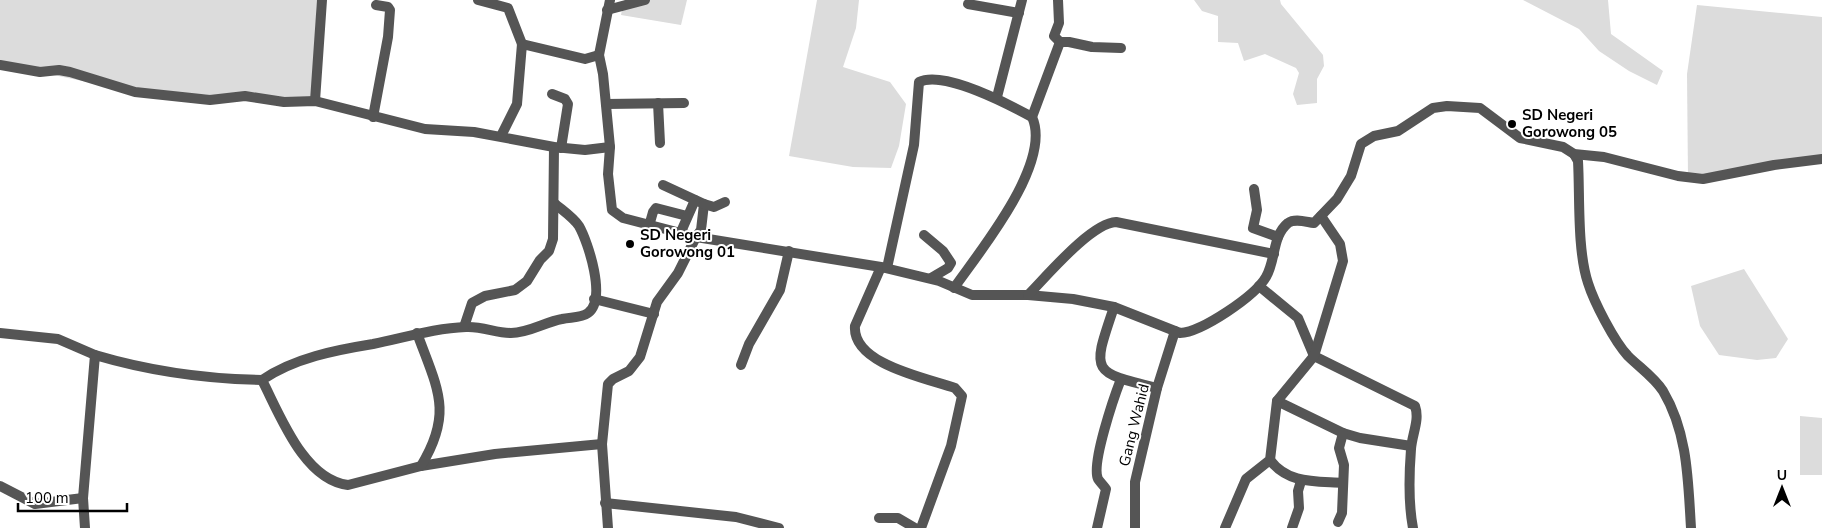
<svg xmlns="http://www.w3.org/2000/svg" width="1822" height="528" viewBox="0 0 1822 528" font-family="'Nunito Sans',sans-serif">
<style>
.green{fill:#dcdcdc}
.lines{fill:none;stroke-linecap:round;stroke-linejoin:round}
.minor{stroke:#555;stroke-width:10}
.poi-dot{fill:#000;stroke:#fff;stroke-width:2}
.labels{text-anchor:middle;stroke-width:4;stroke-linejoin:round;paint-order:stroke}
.poi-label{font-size:15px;font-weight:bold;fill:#000;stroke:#fff;text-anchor:start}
.street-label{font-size:15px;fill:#000;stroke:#fff}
</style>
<rect width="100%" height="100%" fill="#fff"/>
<g class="green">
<path d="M 0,0 L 317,0 L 312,100 L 131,91 L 0,64 Z"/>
<path d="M 624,0 L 687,0 L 681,25 L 621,15 Z"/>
<path d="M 817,0 L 859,0 L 856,28 L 843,67 L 890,82 L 906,104 L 899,146 L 891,168 L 853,167 L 789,156 Z"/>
<path d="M 1194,0 L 1280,0 L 1281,4 L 1323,55 L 1324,66 L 1317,79 L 1317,103 L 1297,105 L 1293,94 L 1299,73 L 1296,68 L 1265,54 L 1244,61 L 1238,43 L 1218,42 L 1218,16 L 1202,11 Z"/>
<path d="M 1523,0 L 1608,0 L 1611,34 L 1663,71 L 1657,85 L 1629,71 L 1599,51 L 1579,29 Z"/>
<path d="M 1697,5 L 1822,17 L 1822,158 L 1688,178 L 1687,74 Z"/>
<path d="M 1744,269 L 1788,339 L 1776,358 L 1757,360 L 1719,355 L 1700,326 L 1691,286 Z"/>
<path d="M 1800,416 L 1822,418 L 1822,475 L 1800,475 Z"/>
</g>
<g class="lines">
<g class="minor">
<path d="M 478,0 L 508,8 L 522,44"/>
<path d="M 1058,0 L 1059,23 L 1054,36 L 1060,42"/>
<path d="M 968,4 L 1019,13"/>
<path d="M 607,10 L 645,0"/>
<path d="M 0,65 L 40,72 L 59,70 L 70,72 L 135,92 L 210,100 L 245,96 L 284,102 L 315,101 L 425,129 L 474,132 L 554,147 L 585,150 L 610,147"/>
<path d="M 552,94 L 565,99 L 568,104 L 561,148"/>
<path d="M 997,97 L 1022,0"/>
<path d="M 315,101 L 322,0"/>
<path d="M 658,103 L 660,143"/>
<path d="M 606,104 L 684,103"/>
<path d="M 373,117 L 388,37 L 390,10 L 388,7 L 376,5"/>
<path d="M 1032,117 L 1060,42 L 1069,42 L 1092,47 L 1121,48"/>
<path d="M 501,136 L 517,104 L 522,44 L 585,59 L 599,55"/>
<path d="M 1574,154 L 1578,161 C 1580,196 1577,250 1588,283 C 1594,302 1614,341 1628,356 C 1639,367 1654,377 1663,391 C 1688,433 1688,481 1691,528"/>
<path d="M 663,185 L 704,204 L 701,230 L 696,237 L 881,267 L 939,281 L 972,295 L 1028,295 L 1073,299 L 1114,307 L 1180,333 C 1202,332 1255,296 1266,277 C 1276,260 1272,236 1288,223 C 1295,218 1306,222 1314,223 L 1337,199 L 1351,176 L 1361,144 L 1374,136 L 1398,131 L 1433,108 L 1447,106 L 1480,108 L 1520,138 L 1563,147 L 1574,154 L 1604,157 L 1678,176 L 1703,179 L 1774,165 L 1822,159"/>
<path d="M 1254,189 L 1257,210 L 1253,228 L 1278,237"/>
<path d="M 554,203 C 562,210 573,217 579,226 C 588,242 607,299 588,313 C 581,318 571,317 562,319 C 545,322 529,333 511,333 C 496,333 482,326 466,327 C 434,328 404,338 373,344 C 336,350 294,358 262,380 C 280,415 304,480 348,485 L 421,466 L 495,454 L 602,444"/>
<path d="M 704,204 L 714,207 L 725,202"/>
<path d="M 649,226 L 653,212 L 656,208 L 687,216"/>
<path d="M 680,234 L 695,200"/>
<path d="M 924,235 L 943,251 L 951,263 L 948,268 L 931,278"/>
<path d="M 881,267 L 855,326 C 852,364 926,378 955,388 L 962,396 L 951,446 L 921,528"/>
<path d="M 887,268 L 914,145 L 919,82 C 944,70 1010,105 1032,117 C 1053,163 979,252 954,288"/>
<path d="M 1259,286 L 1298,318 L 1314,356 L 1415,406 C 1420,420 1412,434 1411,449 C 1409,475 1408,502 1413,528"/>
<path d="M 1028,295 C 1046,277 1091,223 1116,222 L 1274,254"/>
<path d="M 594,299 L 654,314"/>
<path d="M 1114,307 C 1092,372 1090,372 1157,388"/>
<path d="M 464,327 L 472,303 L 485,296 L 515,290 L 527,281 L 540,260 L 549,251 L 553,239 L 554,147"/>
<path d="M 0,333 L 58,339 L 95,355"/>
<path d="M 417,333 C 437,388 454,412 421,466"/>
<path d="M 741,365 L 749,344 L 780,290 L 789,251"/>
<path d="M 1277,401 L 1343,433 L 1360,438 L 1411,446"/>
<path d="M 1270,460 C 1288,484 1315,481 1343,483"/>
<path d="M 0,486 L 35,504 L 83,498"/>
<path d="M 605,503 L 736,517 L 779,528"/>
<path d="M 879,518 L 898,518 L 915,528"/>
<path d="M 1338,522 L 1342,513 L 1344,465 L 1339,448 L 1343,433"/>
<path d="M 85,528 L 83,498 L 95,355 C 149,371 206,379 262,380"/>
<path d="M 608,528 L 602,444 L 608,384 L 613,379 L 629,371 L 640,357 L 657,302 L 678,273 L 696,237 L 623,218 L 612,210 L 608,174 L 610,147 L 603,74 L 599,55 L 610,0"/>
<path d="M 1097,528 L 1106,489 C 1104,486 1100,482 1098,479 C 1091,464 1114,397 1121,379"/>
<path d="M 1135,528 L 1135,482 L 1157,388 L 1175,331"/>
<path d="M 1225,528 L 1246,479 L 1270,460 L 1277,401 L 1314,356 L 1343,261 L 1340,244 L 1321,216"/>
<path d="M 1292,528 L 1299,508 L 1298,491 L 1301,481"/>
</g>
</g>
<g class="poi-dot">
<circle cx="1512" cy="124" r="5"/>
<circle cx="630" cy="244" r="5"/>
</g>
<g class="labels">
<g class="poi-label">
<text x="1522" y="120">SD Negeri<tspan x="1522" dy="17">Gorowong 05</tspan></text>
<text x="640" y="240">SD Negeri<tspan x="640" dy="17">Gorowong 01</tspan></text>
</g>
<g class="street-label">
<text transform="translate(1134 425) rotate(-76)" y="5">Gang Wahid</text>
</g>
</g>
<g transform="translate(1782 488)" stroke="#ffffff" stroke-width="4" paint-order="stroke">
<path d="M0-4L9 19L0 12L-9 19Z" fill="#000000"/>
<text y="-8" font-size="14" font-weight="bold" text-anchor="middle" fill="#000000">U</text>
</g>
<path d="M18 503v8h109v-8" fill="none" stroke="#000000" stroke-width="2.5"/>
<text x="25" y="503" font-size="15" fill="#000000" stroke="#ffffff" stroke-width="4" paint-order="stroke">100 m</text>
</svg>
